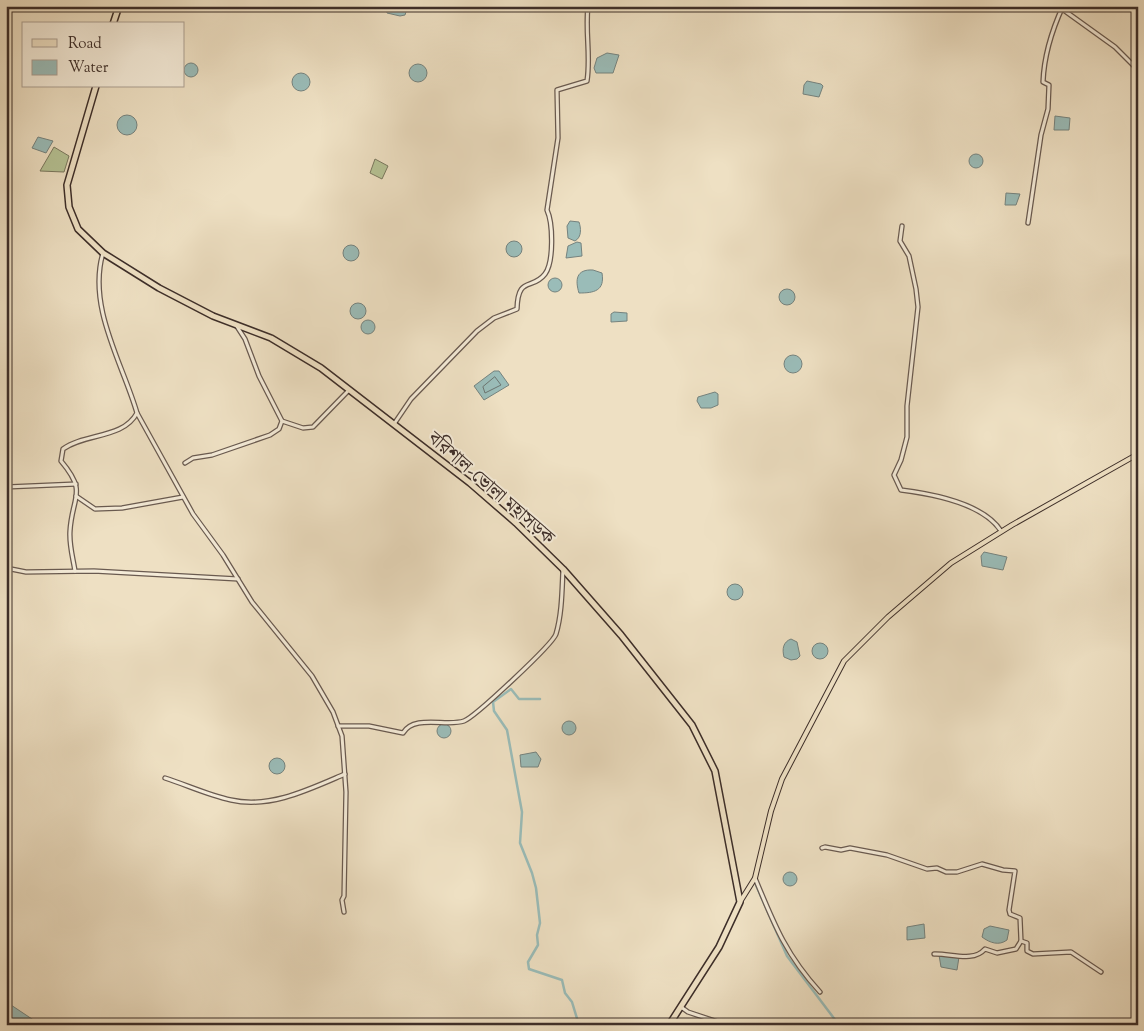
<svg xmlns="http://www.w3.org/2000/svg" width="1144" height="1031" viewBox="0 0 1144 1031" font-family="'Sorts Mill Goudy','Noto Serif Bengali',serif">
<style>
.green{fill:#b6c395;stroke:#7a785f}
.water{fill:#9abcb8;stroke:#75837f}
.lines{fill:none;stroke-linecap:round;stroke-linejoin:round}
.shore{stroke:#6c7570;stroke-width:1}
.canal{stroke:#9abcb8;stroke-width:2.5}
.minor-casing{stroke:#695a50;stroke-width:5.5}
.major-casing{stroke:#3d2e29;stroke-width:6}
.highway-casing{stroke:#3d2e29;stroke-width:8}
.minor{stroke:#f4ebd8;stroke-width:3}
.major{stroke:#eee0c3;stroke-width:4}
.highway{stroke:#eee0c3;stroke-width:5}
.labels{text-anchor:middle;stroke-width:4;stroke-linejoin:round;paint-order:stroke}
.street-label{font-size:19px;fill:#3d2e29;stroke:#f4ebd8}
</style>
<rect width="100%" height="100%" fill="#eee0c3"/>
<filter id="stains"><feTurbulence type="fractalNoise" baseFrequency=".004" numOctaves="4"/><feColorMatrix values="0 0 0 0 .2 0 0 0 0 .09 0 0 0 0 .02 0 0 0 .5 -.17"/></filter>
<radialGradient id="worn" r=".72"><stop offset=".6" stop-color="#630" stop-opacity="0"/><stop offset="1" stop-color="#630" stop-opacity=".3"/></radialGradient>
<g class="green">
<path d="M 54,147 L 69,156 L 64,172 L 40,171 Z"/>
<path d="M 375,159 L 388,166 L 382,179 L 370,173 Z"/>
</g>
<g class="water">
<path d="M 386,6 L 408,6 L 405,15 L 400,16 L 387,13 Z"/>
<path d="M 607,53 L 619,55 L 613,73 L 596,73 L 594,68 L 597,58 Z"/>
<circle cx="191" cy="70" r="7"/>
<circle cx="418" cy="73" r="9"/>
<circle cx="301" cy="82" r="9"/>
<path d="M 807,81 L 821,84 L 823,86 L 819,97 L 803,94 L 804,85 Z"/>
<circle cx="127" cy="125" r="10"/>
<path d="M 1055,116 L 1070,118 L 1069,130 L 1054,130 Z"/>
<path d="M 38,137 L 53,141 L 46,153 L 32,148 Z"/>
<circle cx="976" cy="161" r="7"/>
<path d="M 1006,193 L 1020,194 L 1016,205 L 1005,205 Z"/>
<path d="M 570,221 L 579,222 C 581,228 582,237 575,241 L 568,238 L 567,226 Z"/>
<circle cx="514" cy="249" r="8"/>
<path d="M 577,242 L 581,243 L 582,256 L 566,258 L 568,246 Z"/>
<circle cx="351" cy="253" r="8"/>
<path d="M 593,270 L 602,273 C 605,291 594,293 579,293 C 575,280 576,269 593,270 Z"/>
<circle cx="555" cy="285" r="7"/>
<circle cx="787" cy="297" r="8"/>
<circle cx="358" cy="311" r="8"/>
<path d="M 614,312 L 627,313 L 627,321 L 611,322 L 611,314 Z"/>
<circle cx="368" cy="327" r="7"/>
<circle cx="793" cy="364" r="9"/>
<path d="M 494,371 L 499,371 L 509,385 L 484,400 L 474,386 Z"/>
<path d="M 715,392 L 718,394 L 718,405 L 711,408 L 701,408 L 697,401 L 698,397 Z"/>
<path d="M 984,552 L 1007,557 L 1003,570 L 982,566 L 981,556 Z"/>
<circle cx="735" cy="592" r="8"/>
<path d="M 791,639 L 797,642 L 800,656 L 797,659 L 791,660 L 784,657 C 782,649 783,642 791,639 Z"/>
<circle cx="820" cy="651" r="8"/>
<circle cx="569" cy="728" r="7"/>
<circle cx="444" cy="731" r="7"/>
<path d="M 536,752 L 541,759 L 538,767 L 521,767 L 520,755 Z"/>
<circle cx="277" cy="766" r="8"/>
<circle cx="790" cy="879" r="7"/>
<path d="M 924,924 L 925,938 L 907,940 L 907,927 Z"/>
<path d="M 990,926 L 1009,930 L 1007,940 C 999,946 990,943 982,937 L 984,929 Z"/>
<path d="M 939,955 L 959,957 L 957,970 L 941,967 Z"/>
<path d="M 6,1005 L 11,1005 L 41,1025 L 6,1025 Z"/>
</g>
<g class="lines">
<path class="shore" d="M 495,377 L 501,385 L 485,393 L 483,387 Z"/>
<g class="canal">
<path d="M 540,699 L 519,699 L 511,689 L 493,702 L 494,711 L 507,730 L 522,812 L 520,843 L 532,873 L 536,888 L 540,923 L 537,935 L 538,945 L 528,962 L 529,969 L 562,980 L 565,993 L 572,1002 L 579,1025"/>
<path d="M 756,885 L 787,956 L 839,1025"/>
</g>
<g class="minor-casing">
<g id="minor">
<path d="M 1058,6 L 1115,47 L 1138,70"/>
<path d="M 1028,223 L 1041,135 L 1048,109 L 1049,85 L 1043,82 C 1044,56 1052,30 1063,6"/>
<path d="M 902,226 L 900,241 L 909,256 L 916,289 L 918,307 L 907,406 L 907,437 L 901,460 L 894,475 L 901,490 C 933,494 983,503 1001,531"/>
<path d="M 137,413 L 193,514 L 223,555 L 252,602 L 312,676 L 333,712 L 342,736 L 346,792 L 344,896 L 342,900 L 344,912"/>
<path d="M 282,421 L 303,428 L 313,427 L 349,390"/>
<path d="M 394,424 L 411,399 L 477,331 L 494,318 L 517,309 C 518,275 532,291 545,274 C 554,262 553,223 547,210 L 558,138 L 557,90 L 587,81 C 591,56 585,32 588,6"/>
<path d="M 185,463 L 193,458 L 212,455 L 270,435 L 279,429 L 282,421 L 259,376 L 245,339 L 236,325"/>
<path d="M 6,487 L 76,484"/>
<path d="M 76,496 L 95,509 L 122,508 L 183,497"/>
<path d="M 6,568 L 26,572 L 94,571 L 238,579"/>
<path d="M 75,571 C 73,558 69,545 70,531 C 72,496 88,493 61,461 L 63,449 C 85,433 123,439 137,413 C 123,364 87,307 103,253"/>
<path d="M 338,726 L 369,726 L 403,733 C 414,714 447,727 464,721 C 475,717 553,644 556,634 C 562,614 562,590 563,569"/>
<path d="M 165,778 C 187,785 208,795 231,800 C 270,809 310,789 345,774"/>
<path d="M 822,848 L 825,847 L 841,850 L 850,848 L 887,855 L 927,869 L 937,868 L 946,872 L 957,872 L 982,864 L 1003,870 L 1015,871 L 1009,910 L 1010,914 L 1020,918 L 1021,941 L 1016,949 L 997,953 L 985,949 C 973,963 950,953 934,954"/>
<path d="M 755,878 C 774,924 786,955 820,992"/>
<path d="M 1021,941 L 1027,943 L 1027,951 L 1033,954 L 1071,952 L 1101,972"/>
<path d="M 681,1007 L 688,1012 L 727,1025"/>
</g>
</g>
<g class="major-casing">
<path id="major" d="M 740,902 L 755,878 L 771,811 L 782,779 L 844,661 L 888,617 L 951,563 L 1012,525 L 1138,454"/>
</g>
<g class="highway-casing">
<g id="highway">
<path d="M 113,24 L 119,6"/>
<path d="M 96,86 L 67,185 L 69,207 L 78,229 L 103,253 L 159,288 L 213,316 L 271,338 L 321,368 L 470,483 L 516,523 L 563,569 L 621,635 L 692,725 L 715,771 L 740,902 L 719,947 L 669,1025"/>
</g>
</g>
<use href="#minor" class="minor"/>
<use href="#major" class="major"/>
<use href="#highway" class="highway"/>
</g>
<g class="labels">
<g class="street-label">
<text transform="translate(492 487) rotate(41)" y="7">বরিশাল-ভোলা মহাসড়ক</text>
</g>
</g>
<rect width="1144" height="1031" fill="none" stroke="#eee0c3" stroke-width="25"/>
<rect x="8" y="8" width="1129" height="1016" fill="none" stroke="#3d2e29" stroke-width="2.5"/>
<rect x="12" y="12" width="1119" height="1006" fill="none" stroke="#3d2e29"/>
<rect x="22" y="22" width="162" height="65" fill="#f4ebd8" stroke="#ab9f92"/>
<rect x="32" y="39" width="25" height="8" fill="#eee0c3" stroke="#ab9f92"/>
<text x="68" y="48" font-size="15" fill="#3d2e29">Road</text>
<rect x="32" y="60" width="25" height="15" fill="#9abcb8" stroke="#ab9f92"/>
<text x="68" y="72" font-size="15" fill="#3d2e29">Water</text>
<rect width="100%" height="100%" filter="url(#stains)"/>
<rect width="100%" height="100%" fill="url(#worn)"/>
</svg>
